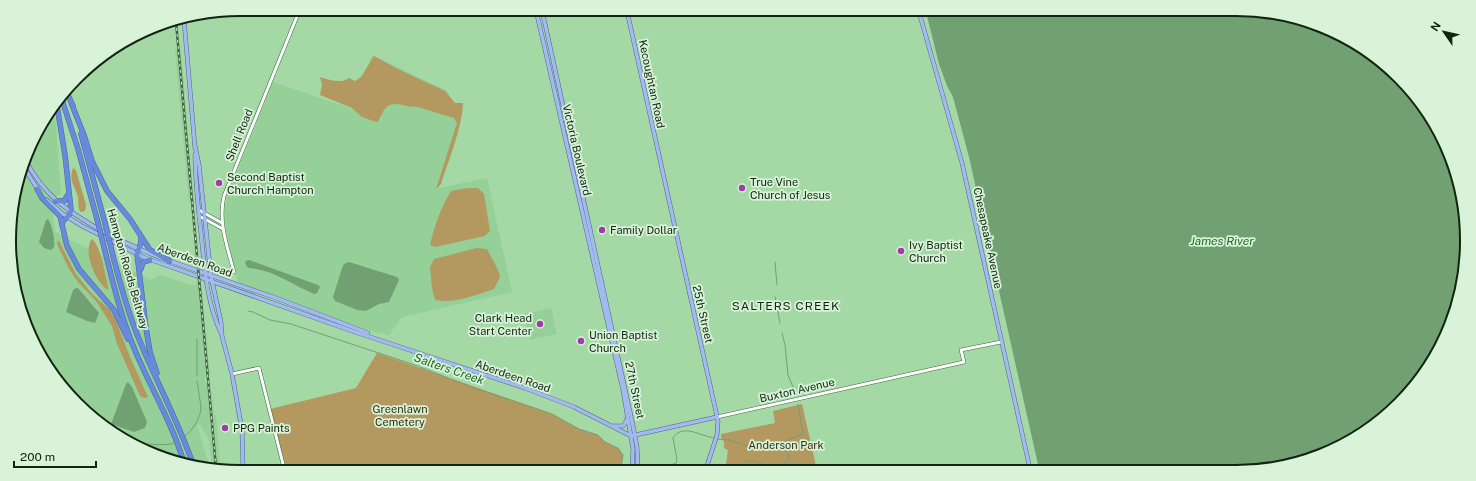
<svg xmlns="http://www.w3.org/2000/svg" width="1476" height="481" viewBox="0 0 1476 481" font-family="'Public Sans',sans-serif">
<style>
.built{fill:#94d097}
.green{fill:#b3985f}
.water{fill:#71a173}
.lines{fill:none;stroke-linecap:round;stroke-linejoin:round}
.stream{stroke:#71a173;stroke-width:1}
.minor-casing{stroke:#396a3d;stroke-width:4}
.major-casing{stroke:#496697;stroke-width:4.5}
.highway-casing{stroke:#496697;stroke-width:5.5}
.minor{stroke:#fff;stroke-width:3}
.major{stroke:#a4b9ec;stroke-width:3.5}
.highway{stroke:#678adf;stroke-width:4.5}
.rail-casing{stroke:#426144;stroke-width:2.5}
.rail{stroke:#d8f3d8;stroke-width:1;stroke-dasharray:3;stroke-linecap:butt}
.highway-bridge-casing{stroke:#496697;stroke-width:5.5;stroke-linecap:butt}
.highway-bridge{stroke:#678adf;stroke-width:4.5}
.poi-dot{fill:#9e3da4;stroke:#d8f3d8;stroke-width:1.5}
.labels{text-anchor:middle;stroke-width:3.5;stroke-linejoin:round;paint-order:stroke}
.street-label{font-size:11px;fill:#102411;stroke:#d8f3d8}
.poi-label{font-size:11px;fill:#102411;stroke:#d8f3d8;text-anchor:start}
.park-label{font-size:11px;fill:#382c10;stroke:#d8f3d8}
.water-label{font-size:12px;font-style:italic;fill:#21652a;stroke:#d8f3d8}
.neighbourhood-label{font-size:12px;letter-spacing:1px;fill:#102411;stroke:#d8f3d8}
.rim{fill:none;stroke:#102411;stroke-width:2}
</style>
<rect width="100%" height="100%" fill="#a4d9a6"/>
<g class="built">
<path d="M 175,49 L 181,50 L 194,202 L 189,203 Z"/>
<path d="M 372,55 L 447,91 L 461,114 L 439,188 L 487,178 L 512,292 L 402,317 L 389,335 L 375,332 L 329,317 L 238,283 L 227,235 L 224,216 L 226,203 L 230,189 L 273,82 L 353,109 Z"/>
<path d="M 54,111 L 56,125 L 61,194 L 55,197 L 52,210 L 55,232 L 151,280 L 159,275 L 196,286 L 196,279 L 201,281 L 210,375 L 205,376 L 205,382 L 210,382 L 214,415 L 216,415 L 220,468 L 212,468 L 209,440 L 199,423 L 197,426 L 210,468 L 195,468 L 112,433 L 48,369 L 17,300 L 11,211 L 33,138 Z"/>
<path d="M 551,308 L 557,334 L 530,340 L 524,314 Z"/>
</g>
<g class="green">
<path d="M 374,56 L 400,70 L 445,91 L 455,103 L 463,103 C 462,128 449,159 441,184 L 436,189 L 457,123 L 454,118 L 414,106 L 411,107 C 390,102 387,101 378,122 L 376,122 L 362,117 L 352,108 L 320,95 L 322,85 L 320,77 C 330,80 340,84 349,78 L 355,81 L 361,77 Z"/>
<path d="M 73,168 L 76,170 L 86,205 L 85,211 L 81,212 C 77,208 79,202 78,197 C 75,187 68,179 73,168 Z"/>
<path d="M 468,188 L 478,188 L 484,194 L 490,231 L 485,236 L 435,247 L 430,245 C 434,227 441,207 451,191 Z"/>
<path d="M 92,239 C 101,246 105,275 108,286 L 108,290 C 96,283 82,251 92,239 Z"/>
<path d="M 59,241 L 76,274 L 92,294 L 110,310 L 116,321 L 130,357 L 148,397 L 144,398 L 140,396 L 117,344 L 112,326 L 96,301 L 78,282 L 69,269 L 58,246 L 57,242 Z"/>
<path d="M 477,248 L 487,249 L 498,270 L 500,277 L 494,289 C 475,295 454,304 435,300 L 432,288 L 430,267 L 434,259 Z"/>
<path d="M 122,254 L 127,256 C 131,265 136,287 131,296 L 121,262 Z"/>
<path d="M 377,353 L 539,409 L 552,414 L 579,429 L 598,435 L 605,442 L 619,449 L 623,455 L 621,468 L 286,468 L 270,409 L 356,388 Z"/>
<path d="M 802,404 L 816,466 L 819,466 L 820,469 L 720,469 L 721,464 L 726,464 L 728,450 L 724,448 L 724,442 L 721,438 L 721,434 L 775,423 L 773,411 Z"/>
</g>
<g class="water">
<path d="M 926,12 L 1281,13 L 1364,48 L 1428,112 L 1463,196 L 1463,286 L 1436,356 L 1388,414 L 1338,448 L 1266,470 L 1039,469 L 969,157 L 953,97 L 947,86 L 939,64 Z"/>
<path d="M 48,219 C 52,225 55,239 54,247 L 51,250 L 44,248 L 39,242 L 46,220 Z"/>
<path d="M 249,260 L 318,285 L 320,287 L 317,293 L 314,294 C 292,285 272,269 248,268 L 245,263 L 246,261 Z"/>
<path d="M 349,262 L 397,277 L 399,280 L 389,302 L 379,304 L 366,311 L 357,310 L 335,301 L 333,297 L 342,268 L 344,264 Z"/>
<path d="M 76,288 L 78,288 L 99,313 L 95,323 L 87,321 L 66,312 L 73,290 Z"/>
<path d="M 128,382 L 132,387 L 147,422 L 145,428 L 134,432 L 111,424 L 126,384 Z"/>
</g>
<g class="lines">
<g class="stream">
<path d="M 775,262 L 777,285"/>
<path d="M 775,297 L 780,323"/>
<path d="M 248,311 L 253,312 L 270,320 L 291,324 L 415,365 L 474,388 L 552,414 L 579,429 L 598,435 L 605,442 L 618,448 L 623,455 L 621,468"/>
<path d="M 782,333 L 785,345 L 788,375 L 796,394"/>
<path d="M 197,376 L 197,339"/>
<path d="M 121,437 C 139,443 152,446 172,444 L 174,443"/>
<path d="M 184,437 C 192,431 201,418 201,407 C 200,398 198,389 197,381"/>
<path d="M 717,439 L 729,440 L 754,448 L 780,447 L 789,454 L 788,461 C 772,478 758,454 743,463 L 741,469"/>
<path d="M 780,446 L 783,442 L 803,434 L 798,404"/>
<path d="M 653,469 C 662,460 667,468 676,463 L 677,459 L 673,438 C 682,423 701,436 714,438"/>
</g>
<g class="minor-casing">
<g id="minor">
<path d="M 199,210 L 222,223"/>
<path d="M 199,216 L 223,229"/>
<path d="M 234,272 C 227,246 218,222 224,196 L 300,9"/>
<path d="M 232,374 L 259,368 L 284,468"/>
<path d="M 717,417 L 964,362 L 961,350 L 1001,342"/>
</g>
</g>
<g class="major-casing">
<g id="major">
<path d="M 536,10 L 623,390 L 633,449 L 632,469"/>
<path d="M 542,10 L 632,421 L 637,447 L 638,469"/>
<path d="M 627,11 L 718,421 L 717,435 L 706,469"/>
<path d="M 919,12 L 962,163 L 1030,469"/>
<path d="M 184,20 L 195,148"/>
<path d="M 195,146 L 199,165 L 211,276 L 221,322 L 222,336 L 232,374 L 242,430 L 243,468"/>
<path d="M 195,154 C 195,183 199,213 202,243 C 205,273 208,306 221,333"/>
<path d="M 26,161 C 44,196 69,212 102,231 C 122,241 141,251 162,258"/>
<path d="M 24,168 L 39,191"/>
<path d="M 47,200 L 63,214 L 82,226 L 143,257 L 352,331 L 525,388 L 574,407 L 631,436 L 717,417"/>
<path d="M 167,260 L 276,298 L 368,333"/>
<path d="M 613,426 L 623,426 L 626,422 L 626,420"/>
</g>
</g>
<g class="highway-casing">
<g id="highway">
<path d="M 67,93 L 73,106"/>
<path d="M 62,100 L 78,149 L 97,219"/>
<path d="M 72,105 L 84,135 L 92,161 L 107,191 L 130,219 L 150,250 L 170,261"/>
<path d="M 57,106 L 65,155 L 71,210 C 71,215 67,217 64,220 L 62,224"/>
<path d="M 81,134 L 105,223"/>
<path d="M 37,189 L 42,198 L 60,216 L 67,246 L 79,269 L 114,310 L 128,339"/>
<path d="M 56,201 L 64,201 L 69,193"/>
<path d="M 141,237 L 141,242 L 137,254 L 146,328 L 150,352 L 157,373"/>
<path d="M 105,251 C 113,283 121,317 134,348 C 150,387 172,422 184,463"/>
<path d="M 113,256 C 121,286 129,317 142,346 C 159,387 180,425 194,467"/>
<path d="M 141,269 L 143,262 L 150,260"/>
</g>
</g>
<use href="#minor" class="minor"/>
<use href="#major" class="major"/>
<use href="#highway" class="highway"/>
<g class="rail-casing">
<path id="rail" d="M 176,22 L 216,468"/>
</g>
<use href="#rail" class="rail"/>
<g class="highway-bridge-casing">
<g id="highway-bridge">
<path d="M 97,219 L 105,251"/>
<path d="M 105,223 L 113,256"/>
</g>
</g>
<use href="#highway-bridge" class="highway-bridge"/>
</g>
<g class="poi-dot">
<circle cx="219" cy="183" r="4"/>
<circle cx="742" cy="188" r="4"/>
<circle cx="602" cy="230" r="4"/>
<circle cx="901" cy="251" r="4"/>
<circle cx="540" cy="324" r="4"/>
<circle cx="581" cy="341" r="4"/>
<circle cx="225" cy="428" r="4"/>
</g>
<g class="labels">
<g class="street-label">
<text transform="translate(652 84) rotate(78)" y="4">Kecoughtan Road</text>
<text transform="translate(239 135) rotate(-68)" y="4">Shell Road</text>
<text transform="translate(577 150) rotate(77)" y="4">Victoria Boulevard</text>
<text transform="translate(988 238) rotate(78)" y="4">Chesapeake Avenue</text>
<text transform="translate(195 260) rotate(20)" y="4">Aberdeen Road</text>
<text transform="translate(128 269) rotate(74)" y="4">Hampton Roads Beltway</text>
<text transform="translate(703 314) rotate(77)" y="4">25th Street</text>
<text transform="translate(513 376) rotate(19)" y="4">Aberdeen Road</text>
<text transform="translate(635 390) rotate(78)" y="4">27th Street</text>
<text transform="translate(797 390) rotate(-13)" y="4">Buxton Avenue</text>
</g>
<g class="poi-label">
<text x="227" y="181">Second Baptist<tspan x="227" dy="13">Church Hampton</tspan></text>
<text x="750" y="186">True Vine<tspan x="750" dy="13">Church of Jesus</tspan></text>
<text x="610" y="234">Family Dollar</text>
<text x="909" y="249">Ivy Baptist<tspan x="909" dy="13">Church</tspan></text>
<text x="532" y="322" text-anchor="end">Clark Head<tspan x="532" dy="13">Start Center</tspan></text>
<text x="589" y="339">Union Baptist<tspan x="589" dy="13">Church</tspan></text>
<text x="233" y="432">PPG Paints</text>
</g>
<g class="park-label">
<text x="400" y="413">Greenlawn<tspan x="400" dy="13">Cemetery</tspan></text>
<text x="786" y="449">Anderson Park</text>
</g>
<g class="water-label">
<text x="1222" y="245">James River</text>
<text transform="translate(449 369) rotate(19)" y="4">Salters Creek</text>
</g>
<g class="neighbourhood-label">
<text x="786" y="310">SALTERS CREEK</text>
</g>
</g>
<path d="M0 0H1476V481H0ZM240 16H1236A224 224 0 0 1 1460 240V241A224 224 0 0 1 1236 465H240A224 224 0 0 1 16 241V240A224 224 0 0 1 240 16Z" fill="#d8f3d8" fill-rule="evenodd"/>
<path class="rim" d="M240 16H1236A224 224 0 0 1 1460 240V241A224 224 0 0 1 1236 465H240A224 224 0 0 1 16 241V240A224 224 0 0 1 240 16Z"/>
<g transform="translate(1444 32) rotate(304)" stroke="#d8f3d8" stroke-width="3" paint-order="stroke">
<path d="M0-3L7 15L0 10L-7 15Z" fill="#102411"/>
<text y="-6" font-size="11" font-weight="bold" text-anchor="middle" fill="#102411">N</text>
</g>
<path d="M14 461v6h82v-6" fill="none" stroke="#102411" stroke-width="2"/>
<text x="20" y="461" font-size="12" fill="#102411" stroke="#d8f3d8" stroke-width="3" paint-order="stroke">200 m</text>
</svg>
